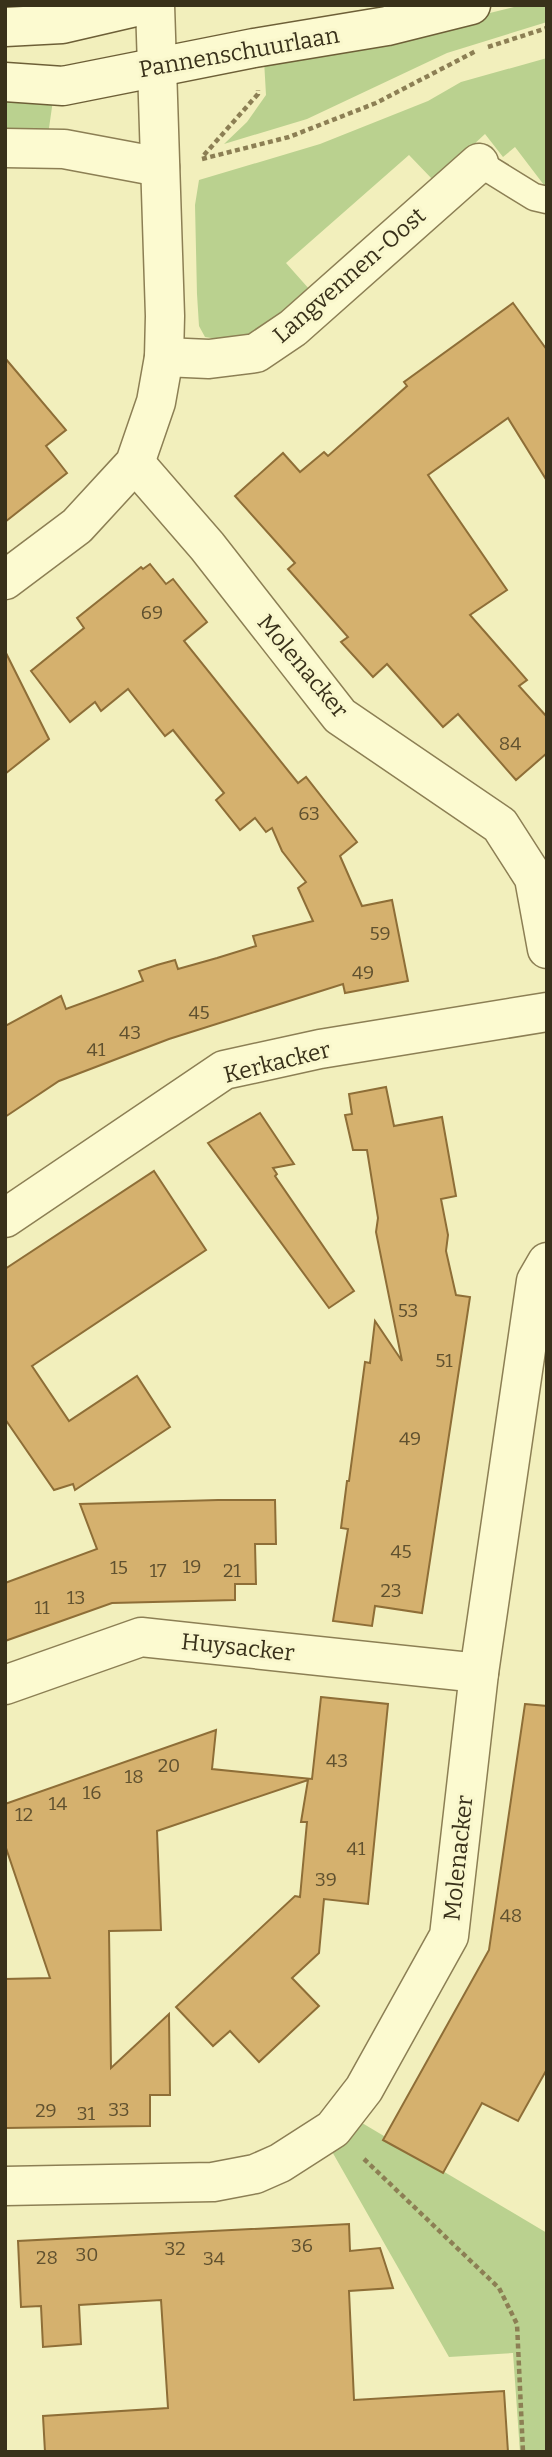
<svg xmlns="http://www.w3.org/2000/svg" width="552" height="2457" viewBox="0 0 552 2457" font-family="Bitter,serif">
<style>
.green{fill:#bad18f}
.building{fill:#d5b16e;stroke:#8e6e37;stroke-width:2}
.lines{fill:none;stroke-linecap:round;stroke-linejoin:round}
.lane-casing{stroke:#8c7f54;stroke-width:29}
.street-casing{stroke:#8c7f54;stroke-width:41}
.secondary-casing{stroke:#6d5f37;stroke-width:41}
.path{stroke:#8c7f54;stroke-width:4.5;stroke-dasharray:5 3.5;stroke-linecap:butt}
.lane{stroke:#fcfad0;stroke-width:26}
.street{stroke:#fcfad0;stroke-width:38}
.secondary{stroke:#fcfad0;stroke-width:38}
.labels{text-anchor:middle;stroke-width:6;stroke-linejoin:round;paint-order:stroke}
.number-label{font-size:19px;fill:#60512f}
.street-label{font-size:23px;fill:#39311a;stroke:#f9f7cc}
</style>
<rect width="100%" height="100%" fill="#f2efbc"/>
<g class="green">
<path d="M 522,5 L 547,5 L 547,22 L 447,53 L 307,119 L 224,144 L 247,122 L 266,95 L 264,60 L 389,38 Z"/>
<path d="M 547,58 L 547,189 L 515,147 L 503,157 L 485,134 L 434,181 L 409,155 L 286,263 L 310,290 L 266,330 L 229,341 L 205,337 L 199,326 L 197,294 L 195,205 L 199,180 L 320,144 L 428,101 L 461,82 Z"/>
<path d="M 5,96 L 53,100 L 48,135 L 5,131 Z"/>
<path d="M 352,2117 L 547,2233 L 547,2452 L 520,2452 L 513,2353 L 449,2357 L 326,2141 Z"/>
</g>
<g class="building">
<path d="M 513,303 L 547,350 L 547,481 L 508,418 L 428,475 L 507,590 L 470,615 L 527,680 L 519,686 L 547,717 L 547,753 L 516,780 L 458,714 L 443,727 L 387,664 L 373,677 L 341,642 L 348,637 L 288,569 L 295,563 L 235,496 L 283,453 L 300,472 L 324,452 L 328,456 L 407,386 L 404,382 Z"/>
<path d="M 5,358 L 66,430 L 46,446 L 67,473 L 5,522 Z"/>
<path d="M 150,564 L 166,584 L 173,579 L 207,622 L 184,641 L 298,783 L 306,777 L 357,842 L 340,856 L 362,906 L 392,900 L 408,981 L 345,993 L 343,984 L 169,1039 L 59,1081 L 5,1117 L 5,1026 L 61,996 L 66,1009 L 143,981 L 139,971 L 157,965 L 175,960 L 178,969 L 217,958 L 256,946 L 253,936 L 313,921 L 298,888 L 306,882 L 282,851 L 272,828 L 266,832 L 255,818 L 240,830 L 216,800 L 224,793 L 198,761 L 173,730 L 165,736 L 128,689 L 101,711 L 95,702 L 70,722 L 31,671 L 84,628 L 77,618 L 141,567 L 143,569 Z"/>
<path d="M 5,651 L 49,739 L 5,774 Z"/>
<path d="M 386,1087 L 394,1126 L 442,1117 L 456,1196 L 441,1199 L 448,1235 L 446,1251 L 456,1295 L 470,1297 L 422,1613 L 375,1606 L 372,1626 L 333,1621 L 348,1529 L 341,1528 L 347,1481 L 349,1481 L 365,1362 L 370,1363 L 375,1321 L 402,1361 L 376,1232 L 378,1218 L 367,1150 L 353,1150 L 345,1115 L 352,1114 L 349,1094 Z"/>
<path d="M 260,1113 L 294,1164 L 273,1168 L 277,1174 L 275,1176 L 354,1291 L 329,1308 L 208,1143 Z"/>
<path d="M 154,1171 L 206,1250 L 32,1366 L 69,1421 L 137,1376 L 170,1427 L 75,1490 L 73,1484 L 54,1490 L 5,1419 L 5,1269 Z"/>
<path d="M 218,1500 L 275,1500 L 276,1544 L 255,1544 L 256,1584 L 235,1584 L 235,1600 L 112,1603 L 5,1641 L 5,1583 L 97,1549 L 80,1504 Z"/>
<path d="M 321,1697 L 388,1704 L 368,1904 L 324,1899 L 319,1953 L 292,1978 L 319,2006 L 259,2062 L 230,2031 L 213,2046 L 176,2007 L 295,1896 L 300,1897 L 307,1822 L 301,1822 L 308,1780 L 157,1831 L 161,1930 L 109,1931 L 111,2068 L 169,2014 L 170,2095 L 150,2095 L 150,2126 L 5,2128 L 5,1979 L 50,1978 L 5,1845 L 5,1804 L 216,1730 L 212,1769 L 312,1779 Z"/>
<path d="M 525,1704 L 547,1706 L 547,2069 L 518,2121 L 482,2103 L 443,2173 L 383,2140 L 489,1950 Z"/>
<path d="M 349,2224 L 350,2251 L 380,2248 L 393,2288 L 349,2291 L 354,2400 L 504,2391 L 508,2452 L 45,2452 L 43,2416 L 168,2408 L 161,2300 L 79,2305 L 81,2344 L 43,2347 L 41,2306 L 21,2307 L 18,2241 Z"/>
</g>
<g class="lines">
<g class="lane-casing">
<path id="lane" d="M 479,163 L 534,197 L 547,200"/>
</g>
<g class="street-casing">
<g id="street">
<path d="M 5,148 L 64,149 L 160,167"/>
<path d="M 164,357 L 209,359 L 256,353 L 293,328 L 479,163"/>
<path d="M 135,463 L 207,546 L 340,716 L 500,825 L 534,878 L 547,949"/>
<path d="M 5,580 L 77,526 L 135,463 L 156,402 L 164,357 L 165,316 L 155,5"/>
<path d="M 5,1218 L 224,1070 L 320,1049 L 547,1012"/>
<path d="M 5,1685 L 141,1637 L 479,1673"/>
<path d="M 5,2186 L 213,2182 L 255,2174 L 280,2163 L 333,2129 L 364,2089 L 449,1936 L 479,1673 L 536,1281 L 547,1262"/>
</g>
</g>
<g class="secondary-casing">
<g id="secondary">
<path d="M 5,27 L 62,24 L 144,5"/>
<path d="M 5,82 L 63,86 L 254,48 L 387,26 L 471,5"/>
</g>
</g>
<g class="path">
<path d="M 488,47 L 547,28"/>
<path d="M 204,155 L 258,94 L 258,90"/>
<path d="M 202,159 L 289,137 L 376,103 L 476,51"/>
<path d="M 364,2159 L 499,2288 L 517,2324 L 523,2452"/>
</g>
<use href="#lane" class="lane"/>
<use href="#street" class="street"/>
<use href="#secondary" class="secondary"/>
</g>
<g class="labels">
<g class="number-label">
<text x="152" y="619">69</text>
<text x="510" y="750">84</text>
<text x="309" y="820">63</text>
<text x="380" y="940">59</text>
<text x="363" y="979">49</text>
<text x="199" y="1019">45</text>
<text x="130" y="1039">43</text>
<text x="96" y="1056">41</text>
<text x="408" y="1317">53</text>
<text x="444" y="1367">51</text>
<text x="410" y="1445">49</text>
<text x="401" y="1558">45</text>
<text x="192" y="1573">19</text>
<text x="119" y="1574">15</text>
<text x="158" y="1577">17</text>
<text x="232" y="1577">21</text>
<text x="391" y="1597">23</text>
<text x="76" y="1604">13</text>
<text x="42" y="1614">11</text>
<text x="337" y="1767">43</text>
<text x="169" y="1772">20</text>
<text x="134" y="1783">18</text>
<text x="92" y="1799">16</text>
<text x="58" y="1810">14</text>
<text x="24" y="1821">12</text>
<text x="356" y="1855">41</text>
<text x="326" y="1886">39</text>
<text x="511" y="1922">48</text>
<text x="119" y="2116">33</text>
<text x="46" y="2117">29</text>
<text x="86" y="2120">31</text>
<text x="302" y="2252">36</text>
<text x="175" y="2255">32</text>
<text x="87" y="2261">30</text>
<text x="47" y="2264">28</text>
<text x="214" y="2265">34</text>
</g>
<g class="street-label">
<text transform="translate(239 52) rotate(-10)" y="8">Pannenschuurlaan</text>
<text transform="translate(349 275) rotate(-41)" y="8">Langvennen-Oost</text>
<text transform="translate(303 666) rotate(50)" y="8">Molenacker</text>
<text transform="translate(277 1062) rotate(-14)" y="8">Kerkacker</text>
<text transform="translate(238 1647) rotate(6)" y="8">Huysacker</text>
<text transform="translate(458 1858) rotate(-84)" y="8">Molenacker</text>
</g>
</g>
<rect width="552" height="2457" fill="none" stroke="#39311a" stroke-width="14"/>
</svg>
